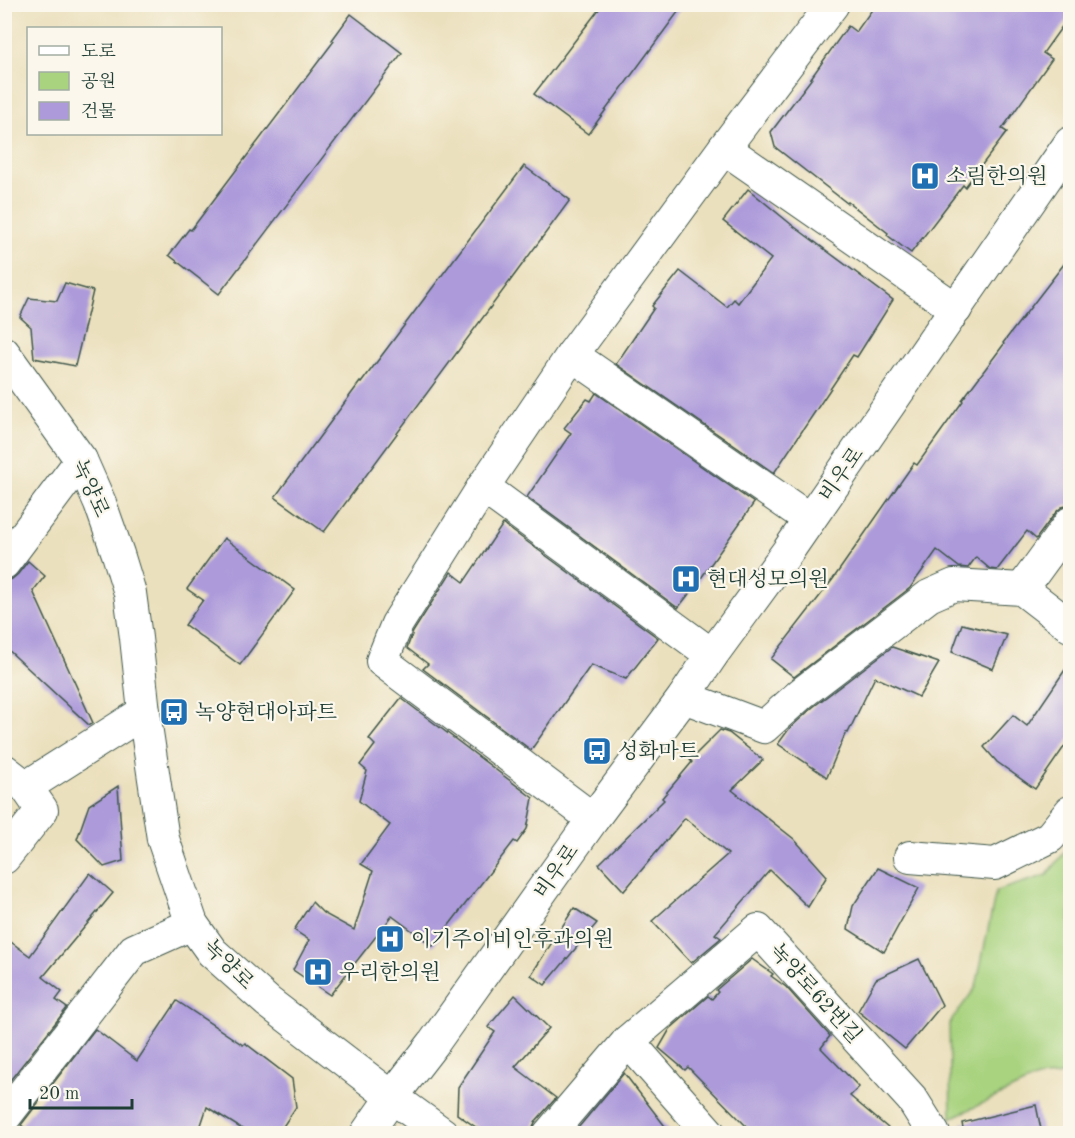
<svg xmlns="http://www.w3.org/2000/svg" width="1075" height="1138" viewBox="0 0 1075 1138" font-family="'Old Standard TT','Noto Serif KR',serif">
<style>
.green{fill:#a9d37f;stroke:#64885a;stroke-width:1.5}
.building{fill:#ac9ada}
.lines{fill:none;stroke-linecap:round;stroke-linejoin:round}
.minor-casing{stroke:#3e5549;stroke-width:34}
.minor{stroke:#fff;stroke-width:32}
.labels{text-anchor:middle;stroke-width:4.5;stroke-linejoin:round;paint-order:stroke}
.poi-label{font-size:21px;fill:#1f3d34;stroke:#fbf7ec;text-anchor:start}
.street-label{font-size:21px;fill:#1f3d34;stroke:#fbf7ec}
</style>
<rect width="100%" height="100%" fill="#fbf7ec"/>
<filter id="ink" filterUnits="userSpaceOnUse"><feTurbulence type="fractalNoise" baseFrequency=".0167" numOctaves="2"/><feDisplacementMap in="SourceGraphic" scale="12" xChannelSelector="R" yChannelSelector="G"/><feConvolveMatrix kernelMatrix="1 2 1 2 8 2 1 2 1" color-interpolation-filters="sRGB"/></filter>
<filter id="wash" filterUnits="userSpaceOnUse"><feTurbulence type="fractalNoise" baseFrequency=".008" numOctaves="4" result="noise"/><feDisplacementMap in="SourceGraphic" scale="24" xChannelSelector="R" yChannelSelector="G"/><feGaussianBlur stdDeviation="1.35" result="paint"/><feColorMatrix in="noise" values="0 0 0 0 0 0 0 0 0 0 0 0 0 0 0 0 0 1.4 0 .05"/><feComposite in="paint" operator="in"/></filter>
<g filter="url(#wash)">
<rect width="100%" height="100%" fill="#ebe0bd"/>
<path class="green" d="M 1070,845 L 1070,1074 L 1037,1078 L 951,1118 L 949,1024 L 976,987 L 996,891 L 1047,875 Z"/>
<g id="blocks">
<g class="building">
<path d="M 603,4 L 684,4 L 588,134 L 534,94 Z"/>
<path d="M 876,4 L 1071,4 L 1071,14 L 1043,53 L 1052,59 L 1002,129 L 1007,132 L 965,187 L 963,185 L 911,253 L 887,235 L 888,233 L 848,202 L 847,203 L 775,147 L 771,132 L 812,78 L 811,78 L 848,26 L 856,32 Z"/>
<path d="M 351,14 L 402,53 L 219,294 L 169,255 L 189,229 L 191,230 L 334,41 L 332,40 Z"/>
<path d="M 524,166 L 570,200 L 324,532 L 275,497 L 360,382 L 361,383 Z"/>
<path d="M 748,189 L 792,225 L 893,300 L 857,357 L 853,355 L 774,473 L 616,364 L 654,308 L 652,306 L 680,271 L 727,307 L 734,299 L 738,303 L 771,259 L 723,221 Z"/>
<path d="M 1071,255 L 1071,505 L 1062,507 L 1056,512 L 1036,539 L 1027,531 L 997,570 L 990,569 L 976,557 L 968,568 L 959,567 L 937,550 L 910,588 L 794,677 L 771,659 L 833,579 L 914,463 L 917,465 L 963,401 L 962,400 L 1004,344 L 1003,343 Z"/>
<path d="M 65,283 L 93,291 L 75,366 L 34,358 L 31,327 L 20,317 L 29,298 L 57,301 Z"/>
<path d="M 596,393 L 754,503 L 699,581 L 678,608 L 527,497 L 571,433 L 564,428 L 587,399 L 591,401 Z"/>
<path d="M 503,524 L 658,638 L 626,679 L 591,665 L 531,750 L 423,669 L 428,664 L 407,648 L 413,632 L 451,572 L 464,582 Z"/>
<path d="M 224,538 L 295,590 L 240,665 L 185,625 L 203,600 L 187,589 Z"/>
<path d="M 28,561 L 45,576 L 33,591 L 93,723 L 89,725 L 4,646 L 4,581 L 12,579 L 18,574 Z"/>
<path d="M 962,624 L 1007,635 L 993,669 L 952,652 Z"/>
<path d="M 892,647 L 939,663 L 919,697 L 875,677 L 848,733 L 846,732 L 827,777 L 778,744 L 789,729 L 813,707 Z"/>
<path d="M 1071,661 L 1071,737 L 1035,789 L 997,762 L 984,747 L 1013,715 L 1027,726 Z"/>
<path d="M 401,698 L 533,798 L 527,829 L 517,843 L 514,841 L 433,946 L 392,916 L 330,995 L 293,970 L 309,940 L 294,930 L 312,902 L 323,913 L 354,930 L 373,871 L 361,864 L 390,825 L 359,801 L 367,771 L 360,765 L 375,745 L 369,739 Z"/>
<path d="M 720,730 L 729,733 L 763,760 L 732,790 L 794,839 L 827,876 L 808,907 L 770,870 L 715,934 L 721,938 L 691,963 L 652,921 L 728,854 L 685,818 L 624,891 L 599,864 L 664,800 L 662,798 L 692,762 L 690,760 Z"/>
<path d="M 118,786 L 123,861 L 104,867 L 77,839 L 89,805 Z"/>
<path d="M 878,868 L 919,888 L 884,952 L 848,929 L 853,906 Z"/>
<path d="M 90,873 L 113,893 L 43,977 L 62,992 L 56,1000 L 67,1008 L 4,1088 L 4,937 L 30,956 Z"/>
<path d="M 574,908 L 597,923 L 545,985 L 531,975 Z"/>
<path d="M 752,959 L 773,974 L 771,976 L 786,987 L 830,1036 L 821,1048 L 859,1087 L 850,1096 L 895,1134 L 754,1134 L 688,1067 L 685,1070 L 659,1048 L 670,1029 L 708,996 L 712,999 L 718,992 L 716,990 Z"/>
<path d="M 919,959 L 942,1005 L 905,1049 L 858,1011 L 876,979 Z"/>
<path d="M 515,995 L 549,1028 L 515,1067 L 556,1098 L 535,1122 L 531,1134 L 486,1134 L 457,1114 L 458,1087 L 495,1032 L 488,1027 Z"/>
<path d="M 177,1001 L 243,1045 L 245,1043 L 292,1079 L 296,1107 L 278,1134 L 250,1134 L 207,1107 L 198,1134 L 33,1134 L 21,1125 L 95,1029 L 137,1061 Z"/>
<path d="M 624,1073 L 671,1134 L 573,1134 Z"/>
<path d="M 1036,1105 L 1042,1134 L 964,1134 L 962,1123 Z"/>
</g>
</g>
</g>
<g filter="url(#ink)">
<use href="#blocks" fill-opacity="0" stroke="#3e5549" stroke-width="1.5"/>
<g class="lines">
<g class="minor-casing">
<g id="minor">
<path d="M 724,148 L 956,309"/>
<path d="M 4,353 L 81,460 L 100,503 L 118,554 L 130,593 L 136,638 L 144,712 L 163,839 L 192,924 L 212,952 L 268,1002 L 392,1097 L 443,1134"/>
<path d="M 572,355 L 809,519"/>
<path d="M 483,487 L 712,655"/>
<path d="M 4,563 L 81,460"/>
<path d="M 1022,589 L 1070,523"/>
<path d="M 684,697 L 764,727 L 802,693 L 929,596 L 954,585 L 1022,589 L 1070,626"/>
<path d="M 4,770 L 26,787"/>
<path d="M 593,819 L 382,661 L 397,624 L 483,487 L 572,355 L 724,148 L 833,4"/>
<path d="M 910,857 L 995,864 L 1050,837 L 1070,812"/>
<path d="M 4,858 L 42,810 L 26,787 L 144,712"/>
<path d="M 628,1041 L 710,1134"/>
<path d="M 4,1118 L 134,950 L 192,924"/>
<path d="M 366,1134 L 392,1097 L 433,1044 L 593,819 L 684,697 L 712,655 L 788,551 L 1070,143"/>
<path d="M 549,1134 L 628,1041 L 758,930 L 912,1099 L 934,1134"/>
</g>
</g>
<use href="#minor" class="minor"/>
</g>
</g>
<defs>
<g id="hospital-square" transform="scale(1.5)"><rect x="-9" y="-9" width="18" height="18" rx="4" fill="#1f6fb2" stroke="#fbf7ec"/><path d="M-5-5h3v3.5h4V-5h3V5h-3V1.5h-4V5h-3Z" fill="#fff"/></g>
<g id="bus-square" transform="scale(1.5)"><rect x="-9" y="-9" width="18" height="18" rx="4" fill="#1f6fb2" stroke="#fbf7ec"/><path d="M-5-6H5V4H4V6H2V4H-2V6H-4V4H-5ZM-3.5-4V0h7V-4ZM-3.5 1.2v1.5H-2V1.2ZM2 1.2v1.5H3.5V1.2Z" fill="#fff"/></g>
</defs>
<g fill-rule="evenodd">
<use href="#hospital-square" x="925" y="176"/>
<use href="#hospital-square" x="686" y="579"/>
<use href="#bus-square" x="174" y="712"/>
<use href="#bus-square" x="597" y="751"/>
<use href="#hospital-square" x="390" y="939"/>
<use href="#hospital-square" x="318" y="972"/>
</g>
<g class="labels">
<g class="poi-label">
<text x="946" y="183">소림한의원</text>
<text x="707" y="586">현대성모의원</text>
<text x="195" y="719">녹양현대아파트</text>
<text x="618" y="758">성화마트</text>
<text x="411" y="946">이기주이비인후과의원</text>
<text x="339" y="979">우리한의원</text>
</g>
<g class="street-label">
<text transform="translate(841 474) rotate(-55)" y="7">비우로</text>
<text transform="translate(91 488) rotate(66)" y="7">녹양로</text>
<text transform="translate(556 871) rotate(-55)" y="7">비우로</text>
<text transform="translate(229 964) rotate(45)" y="7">녹양로</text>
<text transform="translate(816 993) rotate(48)" y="7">녹양로62번길</text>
</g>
</g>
<rect width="1075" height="1138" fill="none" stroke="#fbf7ec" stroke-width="24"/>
<rect x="27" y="27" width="195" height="108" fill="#fbf7ec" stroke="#a3ada2" stroke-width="1.5"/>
<rect x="39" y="46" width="30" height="9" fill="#ffffff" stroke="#a3ada2" stroke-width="1.5"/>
<text x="81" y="57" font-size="18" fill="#1f3d34">도로</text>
<rect x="39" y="72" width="30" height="18" fill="#a9d37f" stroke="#a3ada2" stroke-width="1.5"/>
<text x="81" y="87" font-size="18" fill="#1f3d34">공원</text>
<rect x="39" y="102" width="30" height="18" fill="#ac9ada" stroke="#a3ada2" stroke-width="1.5"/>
<text x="81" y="117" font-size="18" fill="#1f3d34">건물</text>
<path d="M30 1099v9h102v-9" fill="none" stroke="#1f3d34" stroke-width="3"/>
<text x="39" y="1099" font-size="18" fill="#1f3d34" stroke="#fbf7ec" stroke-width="4.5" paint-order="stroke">20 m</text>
</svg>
